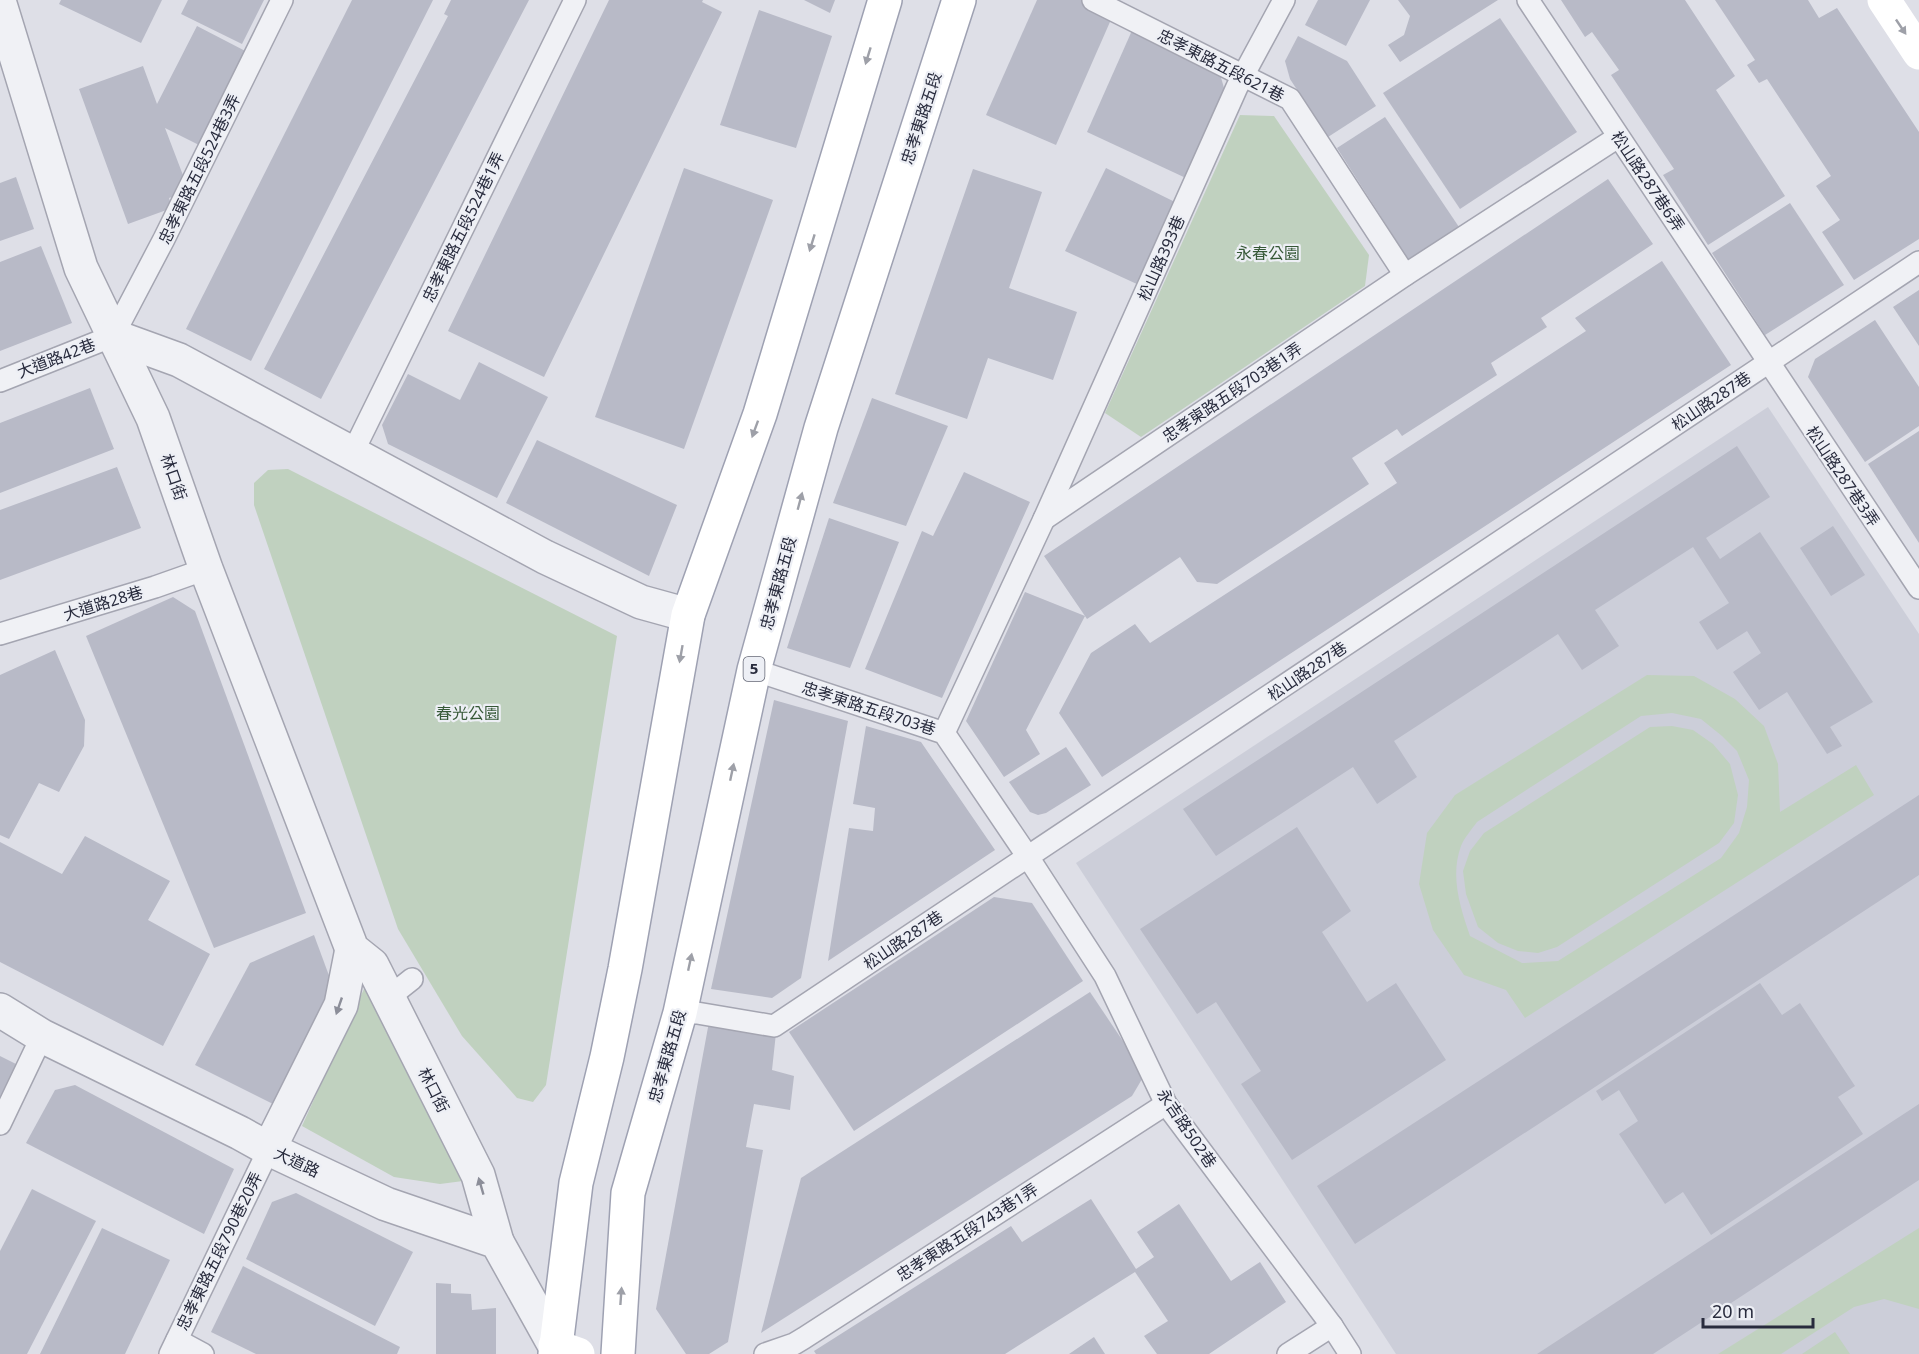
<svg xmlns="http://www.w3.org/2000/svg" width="1919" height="1354" viewBox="0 0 1919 1354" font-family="'Noto Sans','Noto Sans TC',sans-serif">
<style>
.built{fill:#ccced9}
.green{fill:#c0d1bf;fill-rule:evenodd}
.building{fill:#b8bac7}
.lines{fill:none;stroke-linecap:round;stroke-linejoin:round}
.lane-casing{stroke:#a4a5b1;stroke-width:24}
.street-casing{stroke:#a4a5b1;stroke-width:36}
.primary-casing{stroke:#9ea1b2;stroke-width:36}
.lane{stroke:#f0f1f5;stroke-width:21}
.street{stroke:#f0f1f5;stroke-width:33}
.secondary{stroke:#fff;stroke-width:33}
.primary{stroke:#fff;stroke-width:33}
.oneway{fill:#9ea0a8}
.oneway2{fill:#8c8e99}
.labels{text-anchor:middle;stroke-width:4.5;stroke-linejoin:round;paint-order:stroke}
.shield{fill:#edeff5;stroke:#636674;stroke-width:1.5}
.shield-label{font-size:15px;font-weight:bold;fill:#282b3d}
.street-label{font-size:16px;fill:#282b3d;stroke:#edeff5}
.park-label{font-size:16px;fill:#365837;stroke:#edeff5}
</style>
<rect width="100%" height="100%" fill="#dedfe7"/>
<path class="built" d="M 1768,407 L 1919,634 L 1919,1354 L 1396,1354 L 1076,863 Z"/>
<g class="green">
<path d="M 1240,115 L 1274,116 L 1369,255 L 1365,286 L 1141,437 L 1105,413 Z"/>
<path d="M 288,469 L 617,636 L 546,1085 L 533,1102 L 517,1098 L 462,1036 L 398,929 L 254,505 L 254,483 L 268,470 Z"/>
<path d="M 1647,675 L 1694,676 L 1735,699 L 1764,726 L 1778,764 L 1780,812 L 1856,765 L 1874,795 L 1525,1018 L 1506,990 L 1464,975 L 1433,930 L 1419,884 L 1427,833 L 1455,795 ZM 1672,713 L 1701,719 L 1722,736 L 1737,751 L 1749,780 L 1747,807 L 1739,833 L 1721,858 L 1558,961 L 1522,963 L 1470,936 C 1460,907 1450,876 1461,846 C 1464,838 1472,829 1477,822 L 1641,716 Z"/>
<path d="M 1672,726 L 1693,730 L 1713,744 L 1730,764 L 1738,795 L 1734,823 L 1719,843 L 1557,947 L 1538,953 L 1518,951 L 1498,943 L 1478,927 L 1466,894 L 1463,871 L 1470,851 L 1484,833 L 1650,727 Z"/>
<path d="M 368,980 L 463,1181 L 440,1184 L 394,1177 L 302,1126 Z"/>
<path d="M 1919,1228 L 1919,1309 L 1884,1299 L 1854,1307 L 1781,1354 L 1718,1354 Z"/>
<path d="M 1835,1332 L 1850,1354 L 1802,1354 Z"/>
</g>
<g class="building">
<path d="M 61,0 L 162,0 L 141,43 L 59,4 Z"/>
<path d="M 188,0 L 264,0 L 242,44 L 181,14 Z"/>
<path d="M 352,0 L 433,0 L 251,361 L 186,329 Z"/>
<path d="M 451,0 L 529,0 L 321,399 L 264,369 L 448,16 L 444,14 Z"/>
<path d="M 609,0 L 703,0 L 702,2 L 722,12 L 544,377 L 448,331 Z"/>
<path d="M 804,0 L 835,0 L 830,13 Z"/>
<path d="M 1037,0 L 1081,0 L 1113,15 L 1056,145 L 986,115 Z"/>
<path d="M 1318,0 L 1370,0 L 1346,46 L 1305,25 Z"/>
<path d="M 1398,0 L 1498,0 L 1400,62 L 1388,45 L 1404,35 L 1410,16 Z"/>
<path d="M 1561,0 L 1685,0 L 1735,76 L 1716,90 L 1785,196 L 1708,245 L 1663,175 L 1674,169 L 1611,75 L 1619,70 L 1592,32 L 1585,37 Z"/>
<path d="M 1715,0 L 1808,0 L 1819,18 L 1837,8 L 1919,132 L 1919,239 L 1854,280 L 1822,232 L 1840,220 L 1816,186 L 1831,176 L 1767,79 L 1759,83 L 1747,65 L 1755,60 Z"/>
<path d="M 759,10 L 832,36 L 796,148 L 720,125 Z"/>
<path d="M 1500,18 L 1577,132 L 1460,209 L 1383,93 Z"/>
<path d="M 197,26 L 253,55 L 205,148 L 165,128 L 189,191 L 169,198 L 172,208 L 128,224 L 79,89 L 143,66 L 157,104 Z"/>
<path d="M 1134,26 L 1218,67 L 1226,95 L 1188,179 L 1087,132 Z"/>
<path d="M 1298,36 L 1347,61 L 1376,106 L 1328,137 L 1290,79 L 1285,61 Z"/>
<path d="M 1385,117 L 1461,230 L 1410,262 L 1337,148 Z"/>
<path d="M 684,168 L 773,200 L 684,449 L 595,417 Z"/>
<path d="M 1106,168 L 1177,203 L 1139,285 L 1065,251 Z"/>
<path d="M 973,169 L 1042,192 L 1009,288 L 1077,312 L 1053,380 L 988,358 L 967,419 L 895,394 Z"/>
<path d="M 16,177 L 34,229 L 0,241 L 0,183 Z"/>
<path d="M 1608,179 L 1653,244 L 1541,318 L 1547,327 L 1491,363 L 1497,375 L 1402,436 L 1397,429 L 1352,458 L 1369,484 L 1217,584 L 1197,582 L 1180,557 L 1087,619 L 1085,616 L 1026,730 L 1040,754 L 1004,777 L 966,721 L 1025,592 L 1085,616 L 1044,556 Z"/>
<path d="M 1790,203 L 1844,285 L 1765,335 L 1712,253 Z"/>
<path d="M 41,246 L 72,323 L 0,351 L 0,262 Z"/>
<path d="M 1662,261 L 1731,365 L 1102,777 L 1059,713 L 1091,653 L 1135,624 L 1150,643 L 1397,483 L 1384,463 L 1586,331 L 1575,318 Z"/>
<path d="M 1919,290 L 1919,346 L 1893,307 Z"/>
<path d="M 1875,320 L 1919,387 L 1919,426 L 1865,462 L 1808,377 L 1815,359 Z"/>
<path d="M 479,362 L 548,397 L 497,498 L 388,444 L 382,425 L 408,374 L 460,400 Z"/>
<path d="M 90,388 L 114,449 L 0,493 L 0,423 Z"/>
<path d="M 872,398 L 948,426 L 906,526 L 833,503 Z"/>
<path d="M 1919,431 L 1919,543 L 1868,464 Z"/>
<path d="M 537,440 L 677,505 L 649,576 L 506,503 Z"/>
<path d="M 1737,446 L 1770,497 L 1706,538 L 1720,559 L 1760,532 L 1873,702 L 1830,727 L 1842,746 L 1827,754 L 1787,692 L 1759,710 L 1733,672 L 1761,653 L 1747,631 L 1717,650 L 1699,622 L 1729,603 L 1693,547 L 1595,610 L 1619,646 L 1582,670 L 1558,634 L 1394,741 L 1417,777 L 1377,804 L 1353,767 L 1216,856 L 1183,809 Z"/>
<path d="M 117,467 L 141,528 L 0,580 L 0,510 Z"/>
<path d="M 964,472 L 1030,502 L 942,698 L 865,669 L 922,531 L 933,536 Z"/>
<path d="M 829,518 L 899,542 L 850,668 L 787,648 Z"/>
<path d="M 1833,526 L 1865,575 L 1831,596 L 1800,548 Z"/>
<path d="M 173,597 L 195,611 L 306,913 L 214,948 L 86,636 Z"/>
<path d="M 55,650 L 85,720 L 84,746 L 59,792 L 39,783 L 9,839 L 0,835 L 0,675 Z"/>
<path d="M 774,700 L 848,721 L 801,978 L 772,998 L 711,989 Z"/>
<path d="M 866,726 L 921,742 L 995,850 L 828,961 L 849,828 L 873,831 L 875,808 L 853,804 Z"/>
<path d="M 1066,747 L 1091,785 L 1046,813 L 1038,815 L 1030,812 L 1009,782 Z"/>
<path d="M 1919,795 L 1919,875 L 1355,1244 L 1317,1186 Z"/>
<path d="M 1297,827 L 1351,911 L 1322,932 L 1367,1002 L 1396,983 L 1446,1060 L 1292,1160 L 1241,1084 L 1261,1071 L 1216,1002 L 1197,1014 L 1140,929 Z"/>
<path d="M 85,836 L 170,881 L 148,920 L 210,954 L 163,1046 L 0,962 L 0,842 L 62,874 Z"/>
<path d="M 994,897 L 1032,903 L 1083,981 L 854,1131 L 789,1032 Z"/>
<path d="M 314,935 L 331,981 L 330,992 L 273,1104 L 195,1065 L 250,963 Z"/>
<path d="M 1760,983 L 1782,1015 L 1800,1003 L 1855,1086 L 1838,1097 L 1863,1134 L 1711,1235 L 1683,1192 L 1665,1204 L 1619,1134 L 1638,1121 L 1619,1090 L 1602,1101 L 1596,1091 Z"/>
<path d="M 1090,992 L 1145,1074 L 1132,1096 L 761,1333 L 801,1178 Z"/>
<path d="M 709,1022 L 776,1033 L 772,1070 L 794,1076 L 790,1110 L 754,1104 L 746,1147 L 763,1150 L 728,1342 L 709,1354 L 686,1354 L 656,1309 Z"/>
<path d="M 0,1056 L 20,1066 L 0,1105 Z"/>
<path d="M 75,1085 L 234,1169 L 204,1234 L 26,1143 L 55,1090 Z"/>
<path d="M 1919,1104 L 1919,1180 L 1653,1354 L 1537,1354 Z"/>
<path d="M 32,1189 L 96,1221 L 27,1354 L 0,1354 L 0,1251 Z"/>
<path d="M 296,1193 L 413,1252 L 375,1326 L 246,1259 L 272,1202 Z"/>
<path d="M 1091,1199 L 1136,1269 L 1154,1257 L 1137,1232 L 1179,1204 L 1231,1281 L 1260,1262 L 1286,1302 L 1209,1354 L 1157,1354 L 1144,1336 L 1168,1321 L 1135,1272 L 1005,1354 L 816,1354 L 814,1351 L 1011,1226 L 1022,1242 Z"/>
<path d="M 102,1228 L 170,1260 L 135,1333 L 125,1354 L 40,1354 Z"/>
<path d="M 243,1266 L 400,1347 L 397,1354 L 256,1354 L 211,1332 Z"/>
<path d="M 436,1283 L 451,1284 L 451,1293 L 471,1294 L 472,1310 L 496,1308 L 496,1354 L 436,1354 Z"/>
<path d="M 1094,1337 L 1105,1354 L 1069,1354 Z"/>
</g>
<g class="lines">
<g class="lane-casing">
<g id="lane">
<path d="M 1093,0 L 1290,99 L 1405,275"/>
<path d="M 1528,0 L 1919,588"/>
<path d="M 0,381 L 113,336 L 164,239 L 282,0"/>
<path d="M 352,454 L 575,0"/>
<path d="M 1044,519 L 1405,275 L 1618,137"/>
<path d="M 0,634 L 155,587 L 206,569"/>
<path d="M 754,670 L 944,733 L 1028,857 L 1105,976 L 1166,1104 L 1332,1326 L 1350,1354"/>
<path d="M 944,733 L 1044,519 L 1237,87 L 1284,0"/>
<path d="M 388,998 L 412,979"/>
<path d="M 680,1013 L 697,1013 L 774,1026 L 1919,262"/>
<path d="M 0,1124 L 42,1036"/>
<path d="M 177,1340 L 203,1354"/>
<path d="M 170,1354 L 269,1149"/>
<path d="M 765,1354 L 794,1344 L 804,1338 L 1166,1104"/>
<path d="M 1288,1354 L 1332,1326"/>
</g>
</g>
<g class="street-casing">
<g id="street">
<path d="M 0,4 L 81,268 L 153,418 L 206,569 L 352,949 L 372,965 L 478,1175 L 497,1242"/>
<path d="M 113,336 L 179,360 L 545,557 L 641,602 L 688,615"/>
<path d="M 0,1010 L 42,1036 L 240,1133 L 269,1149 L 386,1204 L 497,1242 L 555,1346"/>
<path d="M 269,1149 L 341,1005 L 352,949"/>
</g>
</g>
<g class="primary-casing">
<g id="primary">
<path d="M 555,1354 L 576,1183 L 607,1057 L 625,969 L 688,615 L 760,414 L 885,0"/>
<path d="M 618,1354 L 628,1193 L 680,1013 L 754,670 L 821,428 L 959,0"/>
</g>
</g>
<use href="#lane" class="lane"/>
<use href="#street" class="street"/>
<g class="secondary">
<path d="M 1884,0 L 1919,53"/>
<path d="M 555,1346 L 578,1354"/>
</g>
<use href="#primary" class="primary"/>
</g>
<defs><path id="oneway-solid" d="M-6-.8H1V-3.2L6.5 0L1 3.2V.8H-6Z" transform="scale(1.5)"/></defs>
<g class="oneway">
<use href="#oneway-solid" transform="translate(1901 27) rotate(56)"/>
<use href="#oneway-solid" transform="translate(868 56) rotate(107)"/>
<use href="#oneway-solid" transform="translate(812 243) rotate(107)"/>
<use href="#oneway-solid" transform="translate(755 429) rotate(110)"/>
<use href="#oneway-solid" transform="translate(800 501) rotate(-75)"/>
<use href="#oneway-solid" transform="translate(681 654) rotate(100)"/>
<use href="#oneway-solid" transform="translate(732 772) rotate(-78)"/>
<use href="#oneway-solid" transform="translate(690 962) rotate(-78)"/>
<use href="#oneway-solid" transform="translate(621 1296) rotate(-86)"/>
</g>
<g class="oneway2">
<use href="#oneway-solid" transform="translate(339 1006) rotate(109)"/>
<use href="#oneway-solid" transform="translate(481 1186) rotate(-106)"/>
</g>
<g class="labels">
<rect class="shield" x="743.5" y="657" width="21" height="24" rx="4.5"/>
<g class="shield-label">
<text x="754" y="674">5</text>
</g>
<g class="street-label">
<text transform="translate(1221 65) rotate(27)" y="6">忠孝東路五段621巷</text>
<text transform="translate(921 118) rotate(-72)" y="6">忠孝東路五段</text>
<text transform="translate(199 169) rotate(-64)" y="6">忠孝東路五段524巷3弄</text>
<text transform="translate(1648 181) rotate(56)" y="6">松山路287巷6弄</text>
<text transform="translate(463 227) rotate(-64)" y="6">忠孝東路五段524巷1弄</text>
<text transform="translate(1161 258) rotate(-66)" y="6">松山路393巷</text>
<text transform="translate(56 358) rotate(-21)" y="6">大道路42巷</text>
<text transform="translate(1232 392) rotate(-34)" y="6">忠孝東路五段703巷1弄</text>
<text transform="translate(1711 401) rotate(-34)" y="6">松山路287巷</text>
<text transform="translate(1843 476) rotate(56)" y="6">松山路287巷3弄</text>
<text transform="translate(174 477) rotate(71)" y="6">林口街</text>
<text transform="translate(778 583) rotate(-75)" y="6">忠孝東路五段</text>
<text transform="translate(103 603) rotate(-17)" y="6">大道路28巷</text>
<text transform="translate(1307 671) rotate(-34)" y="6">松山路287巷</text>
<text transform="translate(869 708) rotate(18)" y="6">忠孝東路五段703巷</text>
<text transform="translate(903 940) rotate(-34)" y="6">松山路287巷</text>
<text transform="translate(667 1056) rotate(-74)" y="6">忠孝東路五段</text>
<text transform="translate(434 1090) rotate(63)" y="6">林口街</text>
<text transform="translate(1187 1128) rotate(56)" y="6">永吉路502巷</text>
<text transform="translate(297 1162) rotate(25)" y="6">大道路</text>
<text transform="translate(967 1232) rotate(-33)" y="6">忠孝東路五段743巷1弄</text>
<text transform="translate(219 1251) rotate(-64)" y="6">忠孝東路五段790巷20弄</text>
</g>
<g class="park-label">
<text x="1268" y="259">永春公園</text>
<text x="468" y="719">春光公園</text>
</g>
</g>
<path d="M1703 1318v9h110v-9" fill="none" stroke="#282b3d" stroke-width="3"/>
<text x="1712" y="1318" font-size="18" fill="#282b3d" stroke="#edeff5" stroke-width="4.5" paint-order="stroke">20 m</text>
</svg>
